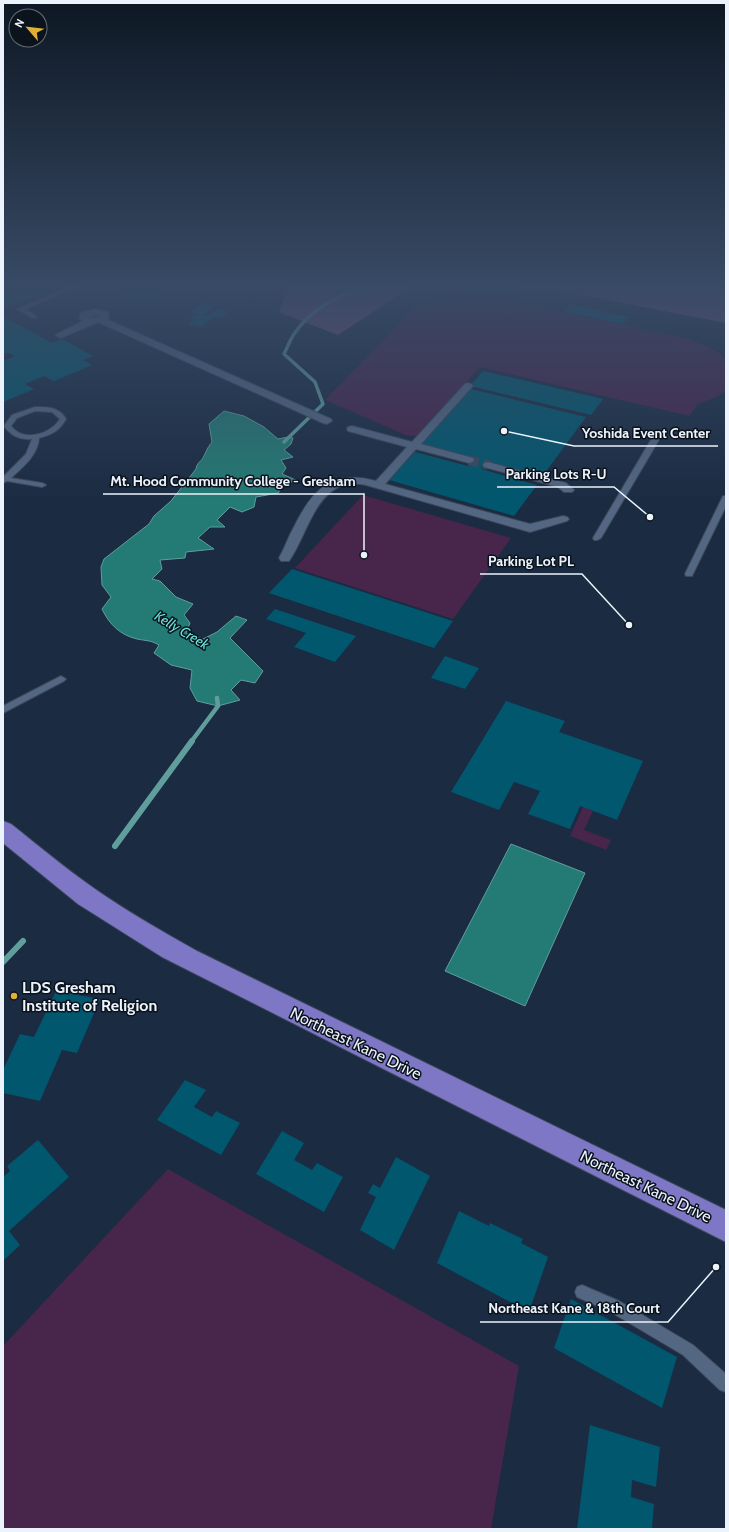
<svg xmlns="http://www.w3.org/2000/svg" width="729" height="1532" viewBox="0 0 729 1532" font-family="Cabin,sans-serif">
<style>
.green{fill:#48254b}
.forest{fill:#775079}
.water{fill:#247a74;stroke:#609e9d}
.lines{fill:none;stroke-linecap:round;stroke-linejoin:round}
.stream-far2{stroke:#609e9d;stroke-width:3.5}
.stream-far1{stroke:#609e9d;stroke-width:4.5}
.stream{stroke:#609e9d;stroke-width:6}
.building{fill:#00576e}
.pedestrian-tunnel{stroke:#3a495e;stroke-width:10;stroke-dasharray:10 5;stroke-linecap:butt}
.service-casing{stroke:#3c485b;stroke-width:2}
.pedestrian-casing{stroke:#3c485b;stroke-width:2}
.primary-casing{stroke:#3c485b;stroke-width:2}
.service{fill:#546782;fill-rule:evenodd}
.pedestrian{fill:#546782;fill-rule:evenodd}
.primary{fill:#7d77c6;fill-rule:evenodd}
.poi-dot{fill:#dfb034;stroke:#0b131d;stroke-width:1.5}
.labels{text-anchor:middle;stroke-width:3;stroke-linejoin:round;paint-order:stroke}
.water-label{font-size:14px;font-style:italic;fill:#6ae3da;stroke:#0b131d}
.near-poi-label{font-size:16px;font-weight:bold;fill:#ecf3fc;stroke:#0b131d;text-anchor:start}
.near-street-label{font-size:16px;fill:#ecf3fc;stroke:#0b131d}
.leader{fill:none;stroke:#ecf3fc;stroke-width:1.5}
.callout-dot{fill:#ecf3fc;stroke:#0b131d;stroke-width:1.5}
.callout-label{font-size:14px;text-anchor:middle;font-weight:bold;fill:#ecf3fc;stroke:#0b131d;stroke-width:3;stroke-linejoin:round;paint-order:stroke}
</style>
<rect width="100%" height="100%" fill="#1a2b42"/>
<g class="green">
<path d="M 485,299 L 507,301 L 681,337 C 697,341 713,347 726,359 L 726,391 L 714,398 L 698,404 L 689,416 L 480,367 L 416,436 L 406,435 L 325,400 L 415,307 L 461,300 Z"/>
<path d="M 363,495 L 511,538 L 453,619 L 295,568 Z"/>
<path d="M 583,807 L 593,811 L 584,830 L 611,840 L 606,850 L 570,836 Z"/>
<path d="M 168,1169 L 519,1366 L 491,1529 L 3,1529 L 3,1346 Z"/>
</g>
<g class="forest">
<path d="M 288,286 L 413,286 L 338,335 L 279,312 Z"/>
<path d="M 511,286 L 726,286 L 726,323 L 565,292 Z"/>
</g>
<g class="water">
<path d="M 224,411 L 244,416 L 264,427 L 278,439 L 288,437 L 293,438 L 291,444 L 284,450 L 293,457 L 281,460 L 286,468 L 282,474 L 298,481 L 285,483 L 278,493 L 256,497 L 254,507 L 242,512 L 230,507 L 217,520 L 225,527 L 210,527 L 198,538 L 214,549 L 186,552 L 185,558 L 160,560 L 162,569 L 152,579 L 160,581 L 176,597 L 193,604 L 184,615 L 190,623 L 186,633 L 203,639 L 217,632 L 236,616 L 247,620 L 230,638 L 263,671 L 255,683 L 241,680 L 231,690 L 240,700 L 218,706 L 197,701 L 190,688 L 192,670 L 171,665 L 154,653 L 159,645 C 150,640 147,641 137,639 C 120,635 109,624 102,609 L 111,597 L 102,585 L 101,567 L 104,559 L 149,524 L 154,516 L 171,501 L 196,469 C 197,463 200,462 203,458 C 206,452 207,448 212,442 L 209,424 Z"/>
<path d="M 511,844 L 585,873 L 525,1006 L 445,971 Z"/>
</g>
<g class="lines">
<path class="stream-far2" d="M 284,442 L 323,404 L 315,382 L 284,354 C 287,348 290,340 294,334 C 311,309 341,293 369,286"/>
<path class="stream-far1" d="M 191,742 L 218,706 L 217,698"/>
<g class="stream">
<path d="M 115,846 L 192,741"/>
<path d="M 3,962 L 23,941"/>
</g>
</g>
<g class="building">
<path d="M 3,286 L 62,286 L 62,287 L 3,308 Z"/>
<path d="M 128,286 L 157,286 L 165,292 L 144,301 L 127,294 L 130,293 L 121,289 Z"/>
<path d="M 203,303 L 216,305 L 204,315 L 208,316 L 217,309 L 229,312 L 221,318 L 214,317 L 201,327 L 187,324 L 194,319 L 190,319 L 197,314 L 190,312 Z"/>
<path d="M 570,304 L 629,317 L 623,324 L 564,312 Z"/>
<path d="M 3,316 L 52,343 L 62,339 L 93,356 L 83,360 L 92,365 L 54,381 L 44,376 L 25,384 L 34,389 L 3,402 L 3,361 L 15,356 L 8,353 L 3,354 Z"/>
<path d="M 483,371 L 603,399 L 591,415 L 470,386 Z"/>
<path d="M 471,389 L 586,417 L 542,477 L 486,462 L 481,469 L 537,485 L 514,516 L 389,480 L 415,452 L 468,466 L 474,459 L 421,445 Z"/>
<path d="M 292,569 L 453,621 L 434,648 L 269,593 Z"/>
<path d="M 275,609 L 356,636 L 335,662 L 294,647 L 306,633 L 266,619 Z"/>
<path d="M 445,656 L 479,668 L 465,689 L 431,678 Z"/>
<path d="M 506,701 L 565,721 L 559,732 L 643,761 L 617,820 L 580,806 L 570,829 L 528,814 L 540,791 L 514,782 L 499,810 L 451,792 Z"/>
<path d="M 56,991 L 100,999 L 77,1053 L 62,1050 L 40,1101 L 3,1093 L 3,1070 L 20,1034 L 34,1037 Z"/>
<path d="M 185,1080 L 206,1090 L 194,1107 L 212,1117 L 216,1111 L 240,1123 L 221,1155 L 157,1120 Z"/>
<path d="M 282,1131 L 304,1143 L 294,1160 L 312,1170 L 317,1163 L 343,1177 L 324,1212 L 256,1174 Z"/>
<path d="M 38,1140 L 69,1177 L 9,1231 L 20,1245 L 3,1261 L 3,1177 L 10,1171 L 7,1166 Z"/>
<path d="M 396,1157 L 430,1176 L 394,1250 L 360,1230 L 376,1197 L 368,1193 L 373,1184 L 380,1188 Z"/>
<path d="M 459,1211 L 489,1226 L 490,1223 L 523,1239 L 521,1243 L 548,1257 L 529,1312 L 437,1263 Z"/>
<path d="M 571,1299 L 677,1357 L 662,1408 L 554,1348 Z"/>
<path d="M 590,1425 L 660,1447 L 656,1487 L 632,1480 L 631,1497 L 654,1504 L 652,1529 L 577,1529 Z"/>
</g>
<g class="lines">
<path class="pedestrian-tunnel" d="M 469,460 L 488,465"/>
<g class="service-casing">
<g id="service">
<path d="M 72,286 L 80,286 L 25,309 L 36,316 L 36,318 L 32,318 L 17,309 Z"/>
<path d="M 35,407 C 48,407 59,407 66,419 C 60,430 52,435 39,438 C 38,455 23,467 11,478 L 42,483 L 46,485 L 42,487 L 7,481 L 3,483 L 3,477 L 26,454 L 32,439 C 20,440 11,436 4,426 L 12,415 ZM 35,411 L 52,412 L 60,419 C 50,435 23,442 11,426 L 17,418 Z"/>
<path d="M 656,436 L 660,438 L 601,538 L 597,540 L 594,540 L 593,538 L 652,438 Z"/>
<path d="M 723,496 L 726,496 L 726,506 L 693,574 L 692,576 L 686,576 L 685,574 Z"/>
<path d="M 61,676 L 66,679 L 64,681 L 3,713 L 3,706 Z"/>
<path d="M 582,1285 L 619,1301 L 693,1345 L 726,1374 L 726,1392 L 720,1390 L 683,1355 L 609,1311 L 577,1297 L 575,1292 L 577,1287 Z"/>
</g>
</g>
<g class="pedestrian-casing">
<g id="pedestrian">
<path d="M 95,309 L 108,312 L 109,318 L 108,320 L 331,419 L 332,421 L 327,424 L 323,423 L 98,322 L 63,337 L 60,338 L 55,335 L 83,321 L 79,318 L 81,313 ZM 95,315 L 101,316 L 92,318 L 88,317 Z"/>
<path d="M 468,383 L 471,384 L 473,386 L 471,388 L 421,444 L 473,458 L 474,460 L 473,462 L 469,463 L 416,449 L 385,484 L 530,524 L 563,516 L 567,517 L 569,519 L 567,521 L 530,532 L 366,485 C 317,475 310,531 289,561 L 281,561 L 279,558 C 285,548 288,537 294,527 C 312,490 332,469 376,481 L 407,447 L 348,431 L 347,429 L 348,427 L 352,426 L 412,442 L 465,384 Z"/>
<path d="M 488,462 L 566,483 L 574,490 L 572,492 L 564,492 L 558,487 L 484,467 L 483,465 L 484,463 Z"/>
</g>
</g>
<g class="primary-casing">
<path id="primary" d="M 3,821 L 11,824 C 39,846 66,869 95,889 C 128,912 163,932 197,951 L 726,1210 L 726,1242 L 162,957 L 78,904 L 3,843 Z"/>
</g>
<use href="#service" class="service"/>
<use href="#pedestrian" class="pedestrian"/>
<use href="#primary" class="primary"/>
</g>
<linearGradient id="sky" x2="0" y2="1"><stop stop-color="#0e1824"/><stop offset="0.57" stop-color="#384a65"/><stop offset="1" stop-color="#384a65" stop-opacity="0"/></linearGradient>
<rect width="729" height="501" fill="url(#sky)"/>
<circle class="poi-dot" cx="14" cy="996" r="4"/>
<g class="labels">
<g class="water-label">
<text transform="translate(182 630) rotate(31)" y="5">Kelly Creek</text>
</g>
<g class="near-poi-label">
<text x="22" y="993">LDS Gresham<tspan x="22" dy="18">Institute of Religion</tspan></text>
</g>
<g class="near-street-label">
<text transform="translate(356 1043) rotate(26)" y="6">Northeast Kane Drive</text>
<text transform="translate(646 1186) rotate(26)" y="6">Northeast Kane Drive</text>
</g>
</g>
<path class="leader" d="M504 431L574 446H718M650 517L614 487H497M364 555L364 494H103M629 625L582 574H480M716 1267L668 1322H480"/>
<g class="callout-dot">
<circle cx="504" cy="431" r="4"/>
<circle cx="650" cy="517" r="4"/>
<circle cx="364" cy="555" r="4"/>
<circle cx="629" cy="625" r="4"/>
<circle cx="716" cy="1267" r="4"/>
</g>
<g class="callout-label">
<text x="646" y="438">Yoshida Event Center</text>
<text x="556" y="479">Parking Lots R-U</text>
<text x="233" y="486">Mt. Hood Community College - Gresham</text>
<text x="531" y="566">Parking Lot PL</text>
<text x="574" y="1313">Northeast Kane &amp; 18th Court</text>
</g>
<rect width="729" height="1532" fill="none" stroke="#ecf3fc" stroke-width="8"/>
<g transform="translate(28 28) rotate(298)"><circle r="19" fill="#0b131d" stroke="#656d76"/>
<path d="M0-3L7 15L0 10L-7 15Z" fill="#dfb034"/>
<text y="-6" font-size="11" font-weight="bold" text-anchor="middle" fill="#ecf3fc">N</text>
</g>
</svg>
